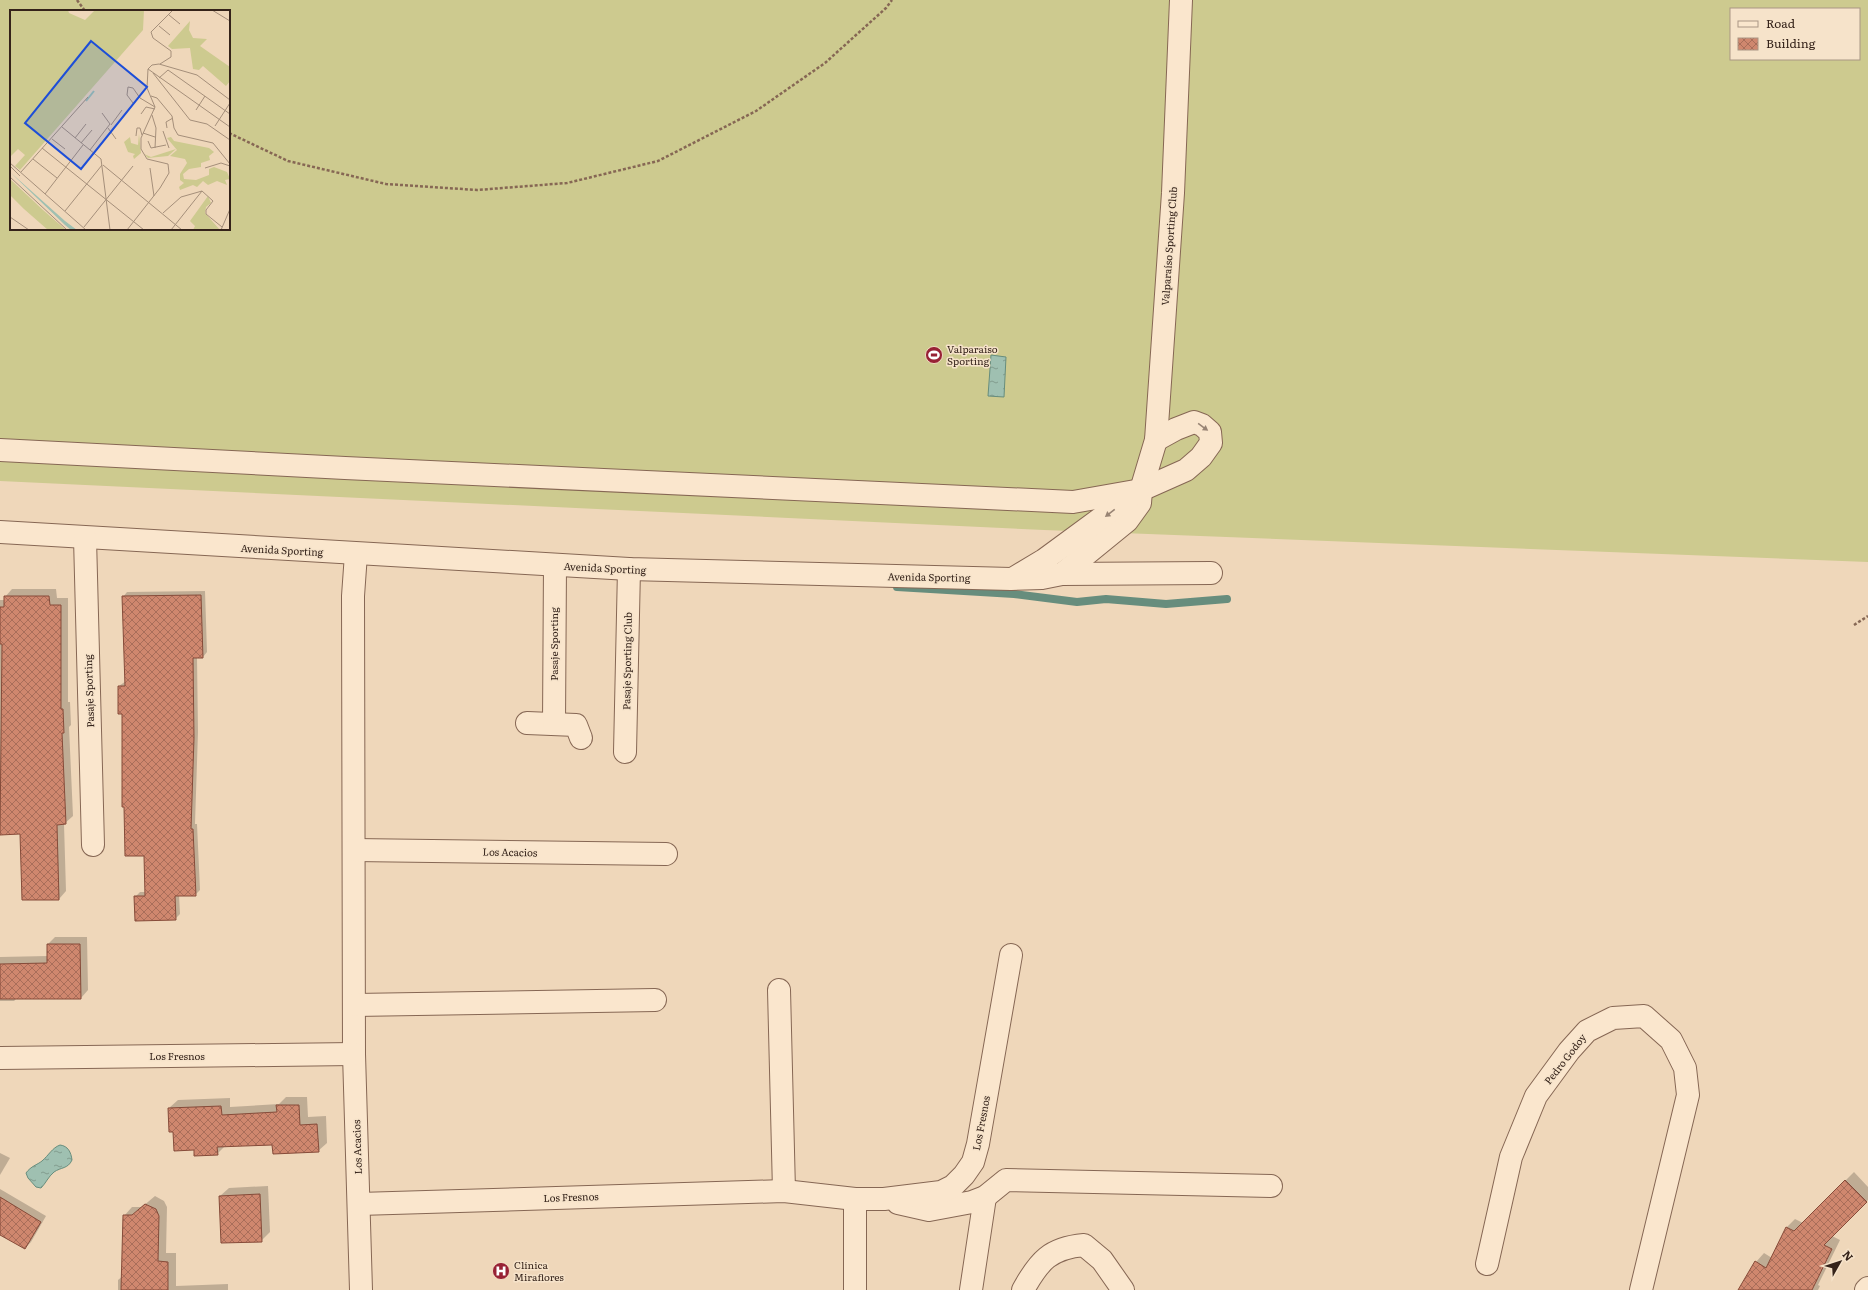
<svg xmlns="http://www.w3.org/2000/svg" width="1868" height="1290" viewBox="0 0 1868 1290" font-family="Literata,serif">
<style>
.pitch{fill:#cdca8f;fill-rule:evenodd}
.water{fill:url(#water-ripples);stroke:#678d7d}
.shadow{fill:#0003}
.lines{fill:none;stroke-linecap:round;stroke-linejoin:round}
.stream{stroke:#678d7d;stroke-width:8}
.building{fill:url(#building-cross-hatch);stroke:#864b39}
.minor-casing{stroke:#866754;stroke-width:24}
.path{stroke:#866754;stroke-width:2.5;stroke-dasharray:3 2;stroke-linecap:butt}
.minor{stroke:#fae6cd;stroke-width:22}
.oneway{fill:#988474}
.labels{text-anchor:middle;stroke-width:3;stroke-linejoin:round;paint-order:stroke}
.street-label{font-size:10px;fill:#35231a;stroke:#f6e3ca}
.poi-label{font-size:10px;fill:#35231a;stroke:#f6e3ca;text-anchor:start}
.inset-river{fill:none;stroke:#9fc0b1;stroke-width:2}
.inset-road{fill:none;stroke:#a58f7a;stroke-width:1}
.view{fill:#1d4ed8;fill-opacity:0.15;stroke:#1d4ed8;stroke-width:2}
.inset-edge{fill:none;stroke:#35231a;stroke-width:2}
</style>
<defs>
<pattern id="water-ripples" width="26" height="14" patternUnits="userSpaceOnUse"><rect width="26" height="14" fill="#9fc0b1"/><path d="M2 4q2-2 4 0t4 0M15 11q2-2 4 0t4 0" fill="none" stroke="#829c8f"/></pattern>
<pattern id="building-cross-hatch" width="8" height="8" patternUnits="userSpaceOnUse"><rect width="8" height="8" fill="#cf876e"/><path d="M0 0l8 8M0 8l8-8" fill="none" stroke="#a96e5a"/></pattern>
</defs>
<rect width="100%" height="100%" fill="#efd7ba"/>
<path class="pitch" d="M 0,0 L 1868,0 L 1868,562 L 1044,530 L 0,481 ZM 1731,9 L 1859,9 L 1859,59 L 1731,59 ZM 11,11 L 229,11 L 229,229 L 11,229 Z"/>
<g class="water">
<path d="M 991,355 L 1006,357 L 1004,397 L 988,396 Z"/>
<path d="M 60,1145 C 68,1146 71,1152 72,1160 C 68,1169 61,1167 54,1172 C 48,1177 46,1183 41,1188 L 36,1187 L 28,1178 L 26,1173 C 31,1166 37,1165 42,1161 C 49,1155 52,1148 60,1145 Z"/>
</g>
<g class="shadow">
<path d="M 12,589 L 56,589 L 57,598 L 68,598 L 68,702 L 70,702 L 71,725 L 69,727 L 73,816 L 64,824 L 66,891 L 59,899 L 21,833 L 0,834 L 0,600 L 5,600 L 5,597 Z"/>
<path d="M 205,591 L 207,652 L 203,657 L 197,657 L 198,732 L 195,824 L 197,824 L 200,890 L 195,895 L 179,895 L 180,914 L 175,919 L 135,897 L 140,892 L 146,892 L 145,855 L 119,686 L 126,681 L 123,597 L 127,592 Z"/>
<path d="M 55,937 L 87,937 L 88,990 L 81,998 L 17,998 L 14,1001 L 0,1001 L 0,957 L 48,956 L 48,944 Z"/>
<path d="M 286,1097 L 307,1097 L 308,1117 L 326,1116 L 327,1143 L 318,1151 L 273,1144 L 226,1145 L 217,1154 L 195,1149 L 174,1131 L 169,1108 L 178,1100 L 230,1098 L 230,1107 L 279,1104 Z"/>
<path d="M 0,1153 L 10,1158 L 0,1175 Z"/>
<path d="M 1854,1172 L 1868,1187 L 1868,1200 L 1832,1236 L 1840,1240 L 1818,1285 L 1820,1286 L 1818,1290 L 1739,1290 L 1756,1262 L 1764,1253 L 1772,1258 L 1787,1227 L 1795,1219 L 1803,1223 Z"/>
<path d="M 268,1186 L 270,1232 L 261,1241 L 220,1196 L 229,1188 Z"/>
<path d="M 0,1189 L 46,1216 L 31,1242 L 25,1248 L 0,1233 Z"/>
<path d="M 155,1196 L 164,1201 L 167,1207 L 166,1253 L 176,1253 L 176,1286 L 228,1284 L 228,1290 L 118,1290 L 118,1280 L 123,1276 L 124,1216 L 132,1207 L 142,1207 Z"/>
</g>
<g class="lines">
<path class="stream" d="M 897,587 L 1014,594 L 1077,602 L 1106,599 L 1166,604 L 1227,599"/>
</g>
<g class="building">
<path d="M 201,595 L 203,658 L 193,658 L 194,738 L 191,829 L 193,829 L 196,896 L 175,896 L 176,920 L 135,921 L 134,896 L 145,896 L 144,856 L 125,856 L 124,807 L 122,807 L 122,714 L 118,714 L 118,686 L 125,686 L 122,596 Z"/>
<path d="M 4,596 L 49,596 L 50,605 L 61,605 L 61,709 L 63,709 L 64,733 L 62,733 L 66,824 L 57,825 L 59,900 L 22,900 L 20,834 L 0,835 L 2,644 L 0,644 L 0,607 L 4,607 Z"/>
<path d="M 47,944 L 80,944 L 81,999 L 0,999 L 0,964 L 47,963 Z"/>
<path d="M 276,1105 L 299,1105 L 300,1125 L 317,1124 L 319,1152 L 273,1154 L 272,1145 L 217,1147 L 218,1155 L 194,1156 L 194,1150 L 174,1151 L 173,1132 L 169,1132 L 168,1108 L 221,1106 L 222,1115 L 277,1112 Z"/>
<path d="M 1845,1180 L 1867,1202 L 1824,1245 L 1832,1249 L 1812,1290 L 1738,1290 L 1755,1261 L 1766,1268 L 1786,1227 L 1794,1231 Z"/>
<path d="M 260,1194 L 262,1242 L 221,1243 L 219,1196 Z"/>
<path d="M 0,1197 L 41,1222 L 25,1249 L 0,1235 Z"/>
<path d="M 145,1204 L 156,1209 L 159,1216 L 158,1261 L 168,1262 L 168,1290 L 121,1290 L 123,1215 L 132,1215 Z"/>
</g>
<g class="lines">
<g class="minor-casing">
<g id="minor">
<path d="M 0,450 L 345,468 L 1073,502 L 1141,490 L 1186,470 L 1201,457 L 1211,443 L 1210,432 L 1202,425 L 1194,422 L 1176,429 L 1156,440"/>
<path d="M 0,532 L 629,569 L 1011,579 L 1042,578 L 1062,574 L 1211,573"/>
<path d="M 85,538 L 93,845"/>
<path d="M 356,554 L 353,596 L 354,1054 L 361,1290"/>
<path d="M 1062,574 L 1127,521 L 1140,503 L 1141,490 L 1156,440 L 1173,193 L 1181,0"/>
<path d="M 1014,578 L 1044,560 L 1138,491"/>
<path d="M 527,723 L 576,725 L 581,738"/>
<path d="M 554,723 L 555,565"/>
<path d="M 625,752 L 629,569"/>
<path d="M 354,850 L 666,854"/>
<path d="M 779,990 L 784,1191"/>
<path d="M 355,1005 L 655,1000"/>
<path d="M 0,1058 L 354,1054"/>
<path d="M 855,1199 L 855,1290"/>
<path d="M 898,1203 L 929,1210 L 972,1202 L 985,1197 L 1006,1180 L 1271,1186"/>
<path d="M 359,1204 L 784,1191 L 855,1199 L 884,1199 L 941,1192 L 953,1186 L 964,1175 L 973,1162 L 978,1144 L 1011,955"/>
<path d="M 1487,1264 L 1511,1157 L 1536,1096 L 1569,1051 L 1587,1031 L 1613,1018 L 1644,1016 L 1671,1040 L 1685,1068 L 1688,1095 L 1641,1290"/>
<path d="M 971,1290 L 985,1197"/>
<path d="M 1023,1290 C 1039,1261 1050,1248 1084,1245 L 1102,1260 L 1123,1290"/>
<path d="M 1866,1290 L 1868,1288"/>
</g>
</g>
<g class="path">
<path d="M 77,0 L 85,11"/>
<path d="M 229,133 L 288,161 L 386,184 L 477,190 L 567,183 L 658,161 L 756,111 L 825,63 L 886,8 L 892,0"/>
<path d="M 1854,625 L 1868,616"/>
</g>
<use href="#minor" class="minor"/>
</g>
<defs><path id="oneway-solid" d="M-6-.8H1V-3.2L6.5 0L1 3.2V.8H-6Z"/></defs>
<g class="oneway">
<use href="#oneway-solid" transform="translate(1203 427) rotate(36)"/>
<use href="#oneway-solid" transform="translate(1110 513) rotate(142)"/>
</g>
<defs>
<g id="stadium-disc" transform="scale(0.9)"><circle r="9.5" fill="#982235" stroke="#f6e3ca"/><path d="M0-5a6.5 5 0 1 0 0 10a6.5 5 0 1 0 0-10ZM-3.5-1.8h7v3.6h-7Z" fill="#fff"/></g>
<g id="hospital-disc" transform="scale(0.9)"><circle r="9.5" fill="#982235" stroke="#f6e3ca"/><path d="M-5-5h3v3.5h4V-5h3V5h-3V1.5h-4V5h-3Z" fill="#fff"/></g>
</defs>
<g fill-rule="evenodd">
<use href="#stadium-disc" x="934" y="355"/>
<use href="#hospital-disc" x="501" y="1271"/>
</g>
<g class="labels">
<g class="street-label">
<text transform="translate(1169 246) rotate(-86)" y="4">Valparaíso Sporting Club</text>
<text transform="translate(282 550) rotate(3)" y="4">Avenida Sporting</text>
<text transform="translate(605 568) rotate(3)" y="4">Avenida Sporting</text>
<text transform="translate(929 577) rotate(1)" y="4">Avenida Sporting</text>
<text transform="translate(554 644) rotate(-90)" y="4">Pasaje Sporting</text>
<text transform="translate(627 661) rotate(-89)" y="4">Pasaje Sporting Club</text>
<text transform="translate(89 691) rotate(-92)" y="4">Pasaje Sporting</text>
<text transform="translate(510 852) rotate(1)" y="4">Los Acacios</text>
<text x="177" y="1060">Los Fresnos</text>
<text transform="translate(1565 1059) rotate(-52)" y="4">Pedro Godoy</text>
<text transform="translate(981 1123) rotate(-79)" y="4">Los Fresnos</text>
<text transform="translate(357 1147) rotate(-92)" y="4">Los Acacios</text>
<text transform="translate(571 1197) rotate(-2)" y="4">Los Fresnos</text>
</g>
<g class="poi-label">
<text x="947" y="353">Valparaíso<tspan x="947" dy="12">Sporting</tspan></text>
<text x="514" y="1269">Clínica<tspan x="514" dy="12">Miraflores</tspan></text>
</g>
</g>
<g transform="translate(10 10)">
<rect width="220" height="220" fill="#efd7ba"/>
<path d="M 166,139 L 158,146 L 138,148 L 134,144 L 141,147 ZM 0,169 L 33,200 L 56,220 L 38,220 L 14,199 L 0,185 Z" fill="#cdca8f"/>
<path d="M 180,11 L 179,20 L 183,28 L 197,29 L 190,36 L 220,57 L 220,71 L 216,76 L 193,56 L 189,60 L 183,59 L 180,38 L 162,39 L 158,36 ZM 129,124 L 131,143 L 124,149 L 123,146 L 125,144 L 118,142 L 114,132 L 120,127 L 121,133 L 128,135 ZM 161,127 L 164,131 L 199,138 L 204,142 L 199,146 L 200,150 L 191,153 L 191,157 L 179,159 L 173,164 L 174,169 L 186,170 L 199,165 L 199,159 L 204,157 L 217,162 L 220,169 L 215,170 L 217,175 L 207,171 L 198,175 L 193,171 L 187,177 L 183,175 L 170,180 L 169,177 L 174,173 L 170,170 L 170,164 L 177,153 L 175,149 L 160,146 L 167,140 L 157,128 ZM 198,186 L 201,193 L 196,197 L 195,203 L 210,220 L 183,220 L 185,216 L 180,211 Z" fill="#cdca8f"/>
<path d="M 0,0 L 58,0 L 59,3 L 75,10 L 85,0 L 134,0 L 133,20 L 10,160 L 5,156 L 15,145 L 8,139 L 0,147 Z" fill="#cdca8f"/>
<path d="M 0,162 L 55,211 L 67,220 L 61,220 L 55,215 Z" fill="#9fc0b1"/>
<path class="inset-river" d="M 76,91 L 84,81"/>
<path class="inset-road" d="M 202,0 L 220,11M 159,5 L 170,14M 149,16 L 160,25M 150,54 L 161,47 L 161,41 L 143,28 L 141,22 L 163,0M 138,59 L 220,117M 138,59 L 142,55 L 149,54 L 187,65 L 220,90M 143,63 L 180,110 L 197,114 L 220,130M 149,68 L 158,60 L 220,104M 141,86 L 147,88 L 162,106 L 164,118 L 168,125 L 203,133 L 220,154M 123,93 L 117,85 L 118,77 L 123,78 L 130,88 L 145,97M 186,100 L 195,86M 131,104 L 136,97 L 145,99M 142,105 L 146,118 L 145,138M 101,115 L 112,100M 205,116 L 220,93M 52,117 L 91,149 L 100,220M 98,118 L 106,129M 157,118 L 156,112 L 163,108M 153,121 L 159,138M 133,123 L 145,127M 126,126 L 127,118 L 130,118 L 132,125M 65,128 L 76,114M 42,129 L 55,139M 138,131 L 141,138 L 156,135M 71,133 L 82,120M 32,138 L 134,220M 80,140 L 100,114 L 92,103M 23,149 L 47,168M 0,153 L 76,220M 93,155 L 172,220M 0,156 L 10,166M 140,158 L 144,186M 195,158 L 211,153 L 220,156M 11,162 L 78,87M 0,167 L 57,220M 35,184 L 73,135M 55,201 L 92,155M 153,203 L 171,187 L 192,181 L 203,191 L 196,200 L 196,204 L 212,217M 0,207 L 19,220M 74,217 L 123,156M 117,220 L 150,178 L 159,163 L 158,154 L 137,149 L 131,139 L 131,128 L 145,97 L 137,78 L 138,59M 161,220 L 192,181M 211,220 L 220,199"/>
<path class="view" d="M 81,31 L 137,77 L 71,159 L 15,113 Z"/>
<rect width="220" height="220" class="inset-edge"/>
</g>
<rect x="1730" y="8" width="130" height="52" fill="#f6e3ca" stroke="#a99684"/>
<rect x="1738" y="21" width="20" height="6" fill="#fae6cd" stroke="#a99684"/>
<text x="1766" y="28" font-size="12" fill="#35231a">Road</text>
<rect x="1738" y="38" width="20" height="12" fill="url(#building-cross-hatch)" stroke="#a99684"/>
<text x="1766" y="48" font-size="12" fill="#35231a">Building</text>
<g transform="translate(1840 1262) rotate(51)" stroke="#f6e3ca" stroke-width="3" paint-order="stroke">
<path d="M0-3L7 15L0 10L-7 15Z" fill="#35231a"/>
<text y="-6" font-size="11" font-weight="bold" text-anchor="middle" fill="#35231a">N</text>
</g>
</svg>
